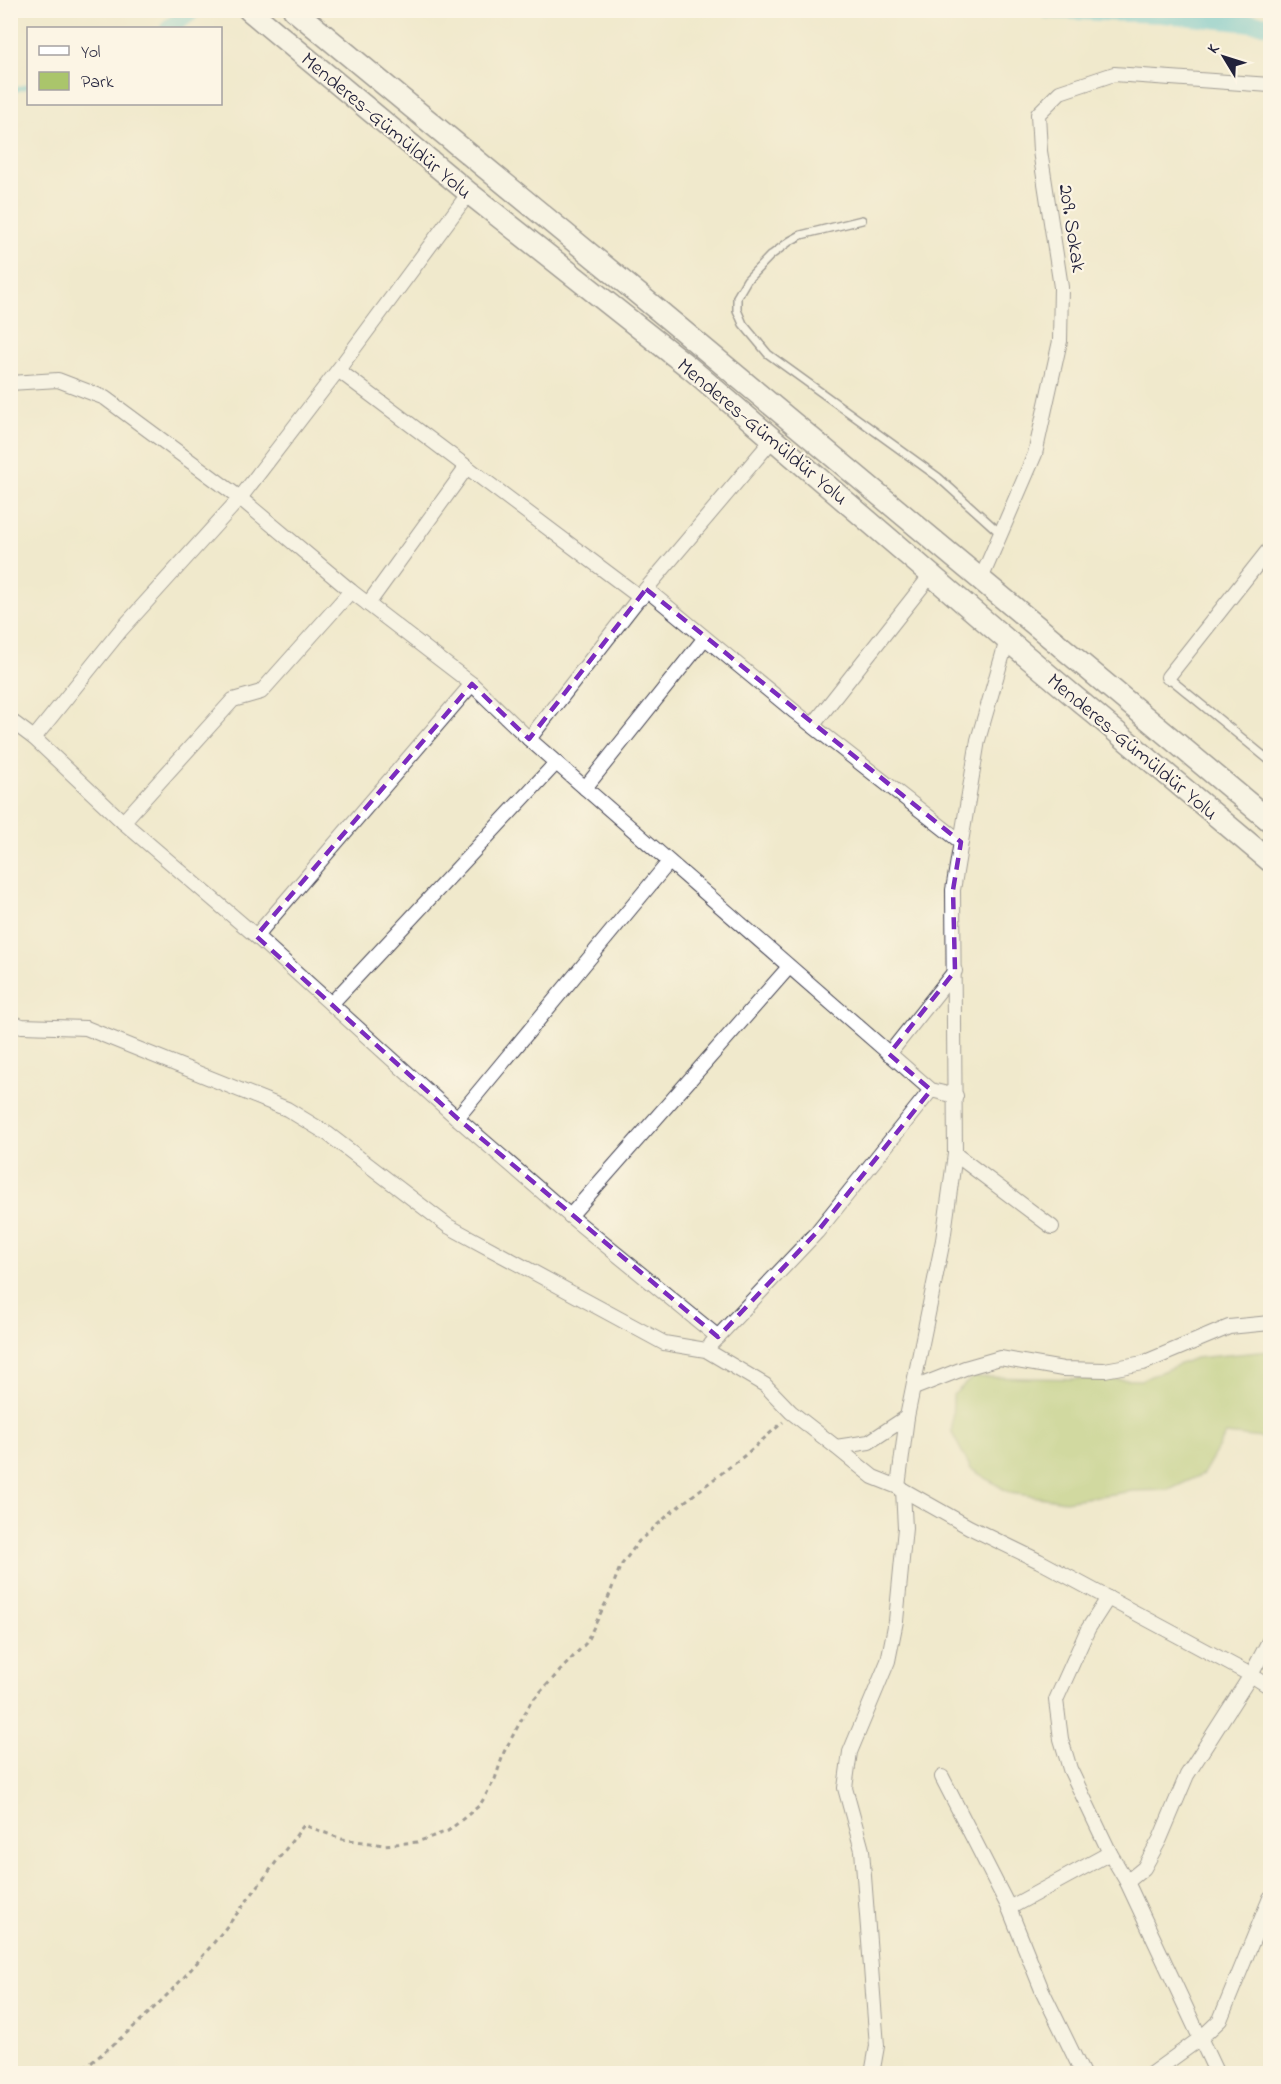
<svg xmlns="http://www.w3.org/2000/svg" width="1281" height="2084" viewBox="0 0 1281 2084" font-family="'Indie Flower',sans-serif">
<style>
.green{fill:#aac56b;stroke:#667453;stroke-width:1.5}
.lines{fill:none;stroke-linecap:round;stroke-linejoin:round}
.stream{stroke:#59c3d3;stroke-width:5}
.canal{stroke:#59c3d3;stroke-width:18}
.service-casing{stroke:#414051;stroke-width:10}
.minor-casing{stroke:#414051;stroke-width:16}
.primary-casing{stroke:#414051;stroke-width:24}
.path{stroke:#414051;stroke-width:3;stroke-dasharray:4.5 4.5;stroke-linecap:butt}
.service{stroke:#fff;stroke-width:7}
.minor{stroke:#fff;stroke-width:14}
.primary{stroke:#fff;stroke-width:21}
.marked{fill:none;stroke:#7b2cbf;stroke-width:4.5;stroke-dasharray:12 8;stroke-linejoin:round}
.labels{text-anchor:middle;stroke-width:4.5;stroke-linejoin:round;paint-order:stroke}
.street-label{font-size:21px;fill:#22223b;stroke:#fcf5e5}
</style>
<rect width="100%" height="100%" fill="#fcf5e5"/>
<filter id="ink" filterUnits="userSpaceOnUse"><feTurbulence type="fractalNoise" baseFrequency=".0167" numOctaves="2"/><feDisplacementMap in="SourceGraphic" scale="12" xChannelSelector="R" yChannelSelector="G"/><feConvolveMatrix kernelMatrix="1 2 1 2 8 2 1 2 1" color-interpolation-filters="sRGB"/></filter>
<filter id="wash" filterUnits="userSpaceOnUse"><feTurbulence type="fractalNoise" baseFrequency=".008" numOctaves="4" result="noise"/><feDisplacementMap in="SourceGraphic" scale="24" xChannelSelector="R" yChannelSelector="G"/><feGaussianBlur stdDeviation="1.35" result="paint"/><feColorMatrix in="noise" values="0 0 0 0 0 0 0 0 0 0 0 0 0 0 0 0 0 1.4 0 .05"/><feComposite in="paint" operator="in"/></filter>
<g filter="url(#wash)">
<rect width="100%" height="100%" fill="#f0e9cc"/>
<path class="green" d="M 1270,1351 L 1270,1439 L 1226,1434 L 1203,1474 L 1169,1490 L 1133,1491 L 1065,1501 L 1010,1493 L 971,1469 L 952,1433 L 953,1395 L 973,1377 L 1141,1380 L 1195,1358 Z"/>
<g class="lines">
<path class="stream" d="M 10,91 L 28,86"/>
<g class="canal">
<path d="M 1048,10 L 1162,14 L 1270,25"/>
<path d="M 169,28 L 191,12"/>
</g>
</g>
</g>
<g filter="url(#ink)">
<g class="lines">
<g class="service-casing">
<g id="service">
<path d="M 862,220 L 801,235 L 790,241 L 770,256 L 747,280 L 737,297 L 737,310 L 743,324 L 768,354 L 938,477 L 1001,534"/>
<path d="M 1168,677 L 1270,761"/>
</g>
</g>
<g class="minor-casing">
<g id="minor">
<path d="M 338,370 L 641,598"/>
<path d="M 10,383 L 58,380 L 105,398 L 240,498 L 351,591 L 472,684 L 529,739 L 646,589 L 773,439"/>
<path d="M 981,579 L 1035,454 L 1060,341 L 1061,287 L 1040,151 L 1038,114 L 1060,92 L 1114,74 L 1270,85"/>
<path d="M 646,589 L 795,712 L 961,842"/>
<path d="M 368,604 L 467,467"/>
<path d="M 1007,640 L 978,740 L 953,890 L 955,1154 L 943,1240 L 907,1417 L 898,1487 L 969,1527 L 1039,1561 L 1251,1675 L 1270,1639"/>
<path d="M 1168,677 L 1270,548"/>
<path d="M 10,720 L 34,738 L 123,822 L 256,936 L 457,1118 L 570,1216 L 718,1337"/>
<path d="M 813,725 L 931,575"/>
<path d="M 34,738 L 120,631 L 240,498 L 338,370 L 469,193"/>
<path d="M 529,739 L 931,1090 L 956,1096"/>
<path d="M 585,788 L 704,639"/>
<path d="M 123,822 L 233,700 L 261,692 L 351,591"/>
<path d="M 256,936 L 472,684"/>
<path d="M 331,1004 L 556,763"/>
<path d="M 10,1022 L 22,1026 L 86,1028 L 287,1109 L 328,1134 L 448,1226 L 664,1343 L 706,1350 L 765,1385 L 791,1412 L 836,1447 L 869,1442 L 907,1417"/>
<path d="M 889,1054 L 955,971"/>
<path d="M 457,1118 L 669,862"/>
<path d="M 955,1154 L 1052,1227"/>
<path d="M 570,1216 L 789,967"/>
<path d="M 711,1344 L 817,1232 L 931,1090"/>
<path d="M 914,1388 L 965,1368 L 1000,1358 L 1063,1369 L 1105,1370 L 1143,1363 L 1229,1327 L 1270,1323"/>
<path d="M 836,1447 L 873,1477 L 898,1487"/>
<path d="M 1108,1598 L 1088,1629 L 1056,1700 L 1061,1739 L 1070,1769 L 1110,1853 L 1127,1882 L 1217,2074"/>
<path d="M 942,1777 L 1009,1908 L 1042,1990 L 1083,2074"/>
<path d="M 1127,1882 L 1144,1868 L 1160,1839 L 1187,1775 L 1251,1675 L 1270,1687"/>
<path d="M 1009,1908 L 1110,1853"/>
<path d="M 872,2074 L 877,2046 L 862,1850 L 845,1788 L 850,1752 L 888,1661 L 896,1621 L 905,1528 L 903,1490"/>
<path d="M 1151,2074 L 1201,2038 L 1220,2020 L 1270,1898"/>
</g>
</g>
<g class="primary-casing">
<g id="primary">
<path d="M 249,10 L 469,193 L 690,368 L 1007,640 L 1270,861"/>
<path d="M 294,10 L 659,311 L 1270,821"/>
</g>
</g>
<path class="path" d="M 77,2074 C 106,2051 134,2028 160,2002 C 214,1949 258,1885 304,1825 L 342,1839 L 384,1845 L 417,1842 L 448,1831 L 480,1805 L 495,1779 L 504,1752 L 531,1702 L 586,1643 L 609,1596 L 620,1567 L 639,1541 L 674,1510 L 744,1456 L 783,1422"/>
<use href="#service" class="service"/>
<use href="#minor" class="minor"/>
<use href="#primary" class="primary"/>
</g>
</g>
<path d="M0 0H1281V2084H0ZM 646,589 L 961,842 L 953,890 L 955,971 L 889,1054 L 931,1090 L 817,1232 L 718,1337 L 457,1118 L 256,936 L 472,684 L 529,739 Z" fill="#f0e9cc" fill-opacity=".55" fill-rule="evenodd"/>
<path class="marked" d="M 646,589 L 961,842 L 953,890 L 955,971 L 889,1054 L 931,1090 L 817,1232 L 718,1337 L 457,1118 L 256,936 L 472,684 L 529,739 Z"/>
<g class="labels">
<g class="street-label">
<text transform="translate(387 125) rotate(40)" y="7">Menderes-Gümüldür Yolu</text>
<text transform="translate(1073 228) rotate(81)" y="7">209. Sokak</text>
<text transform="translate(763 431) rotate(40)" y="7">Menderes-Gümüldür Yolu</text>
<text transform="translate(1133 746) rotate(40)" y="7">Menderes-Gümüldür Yolu</text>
</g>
</g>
<rect width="1281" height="2084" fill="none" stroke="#fcf5e5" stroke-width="36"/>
<rect x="27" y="27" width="195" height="78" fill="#fcf5e5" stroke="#a5a1a1" stroke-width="1.5"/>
<rect x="39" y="46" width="30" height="9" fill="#ffffff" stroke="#a5a1a1" stroke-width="1.5"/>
<text x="81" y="57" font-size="18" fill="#22223b">Yol</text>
<rect x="39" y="72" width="30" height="18" fill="#aac56b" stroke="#a5a1a1" stroke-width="1.5"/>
<text x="81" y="87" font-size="18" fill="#22223b">Park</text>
<g transform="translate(1224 57) rotate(308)" stroke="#fcf5e5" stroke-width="4.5" paint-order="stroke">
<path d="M0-4.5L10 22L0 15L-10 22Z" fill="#22223b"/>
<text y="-9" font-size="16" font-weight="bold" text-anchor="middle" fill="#22223b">K</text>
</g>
</svg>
